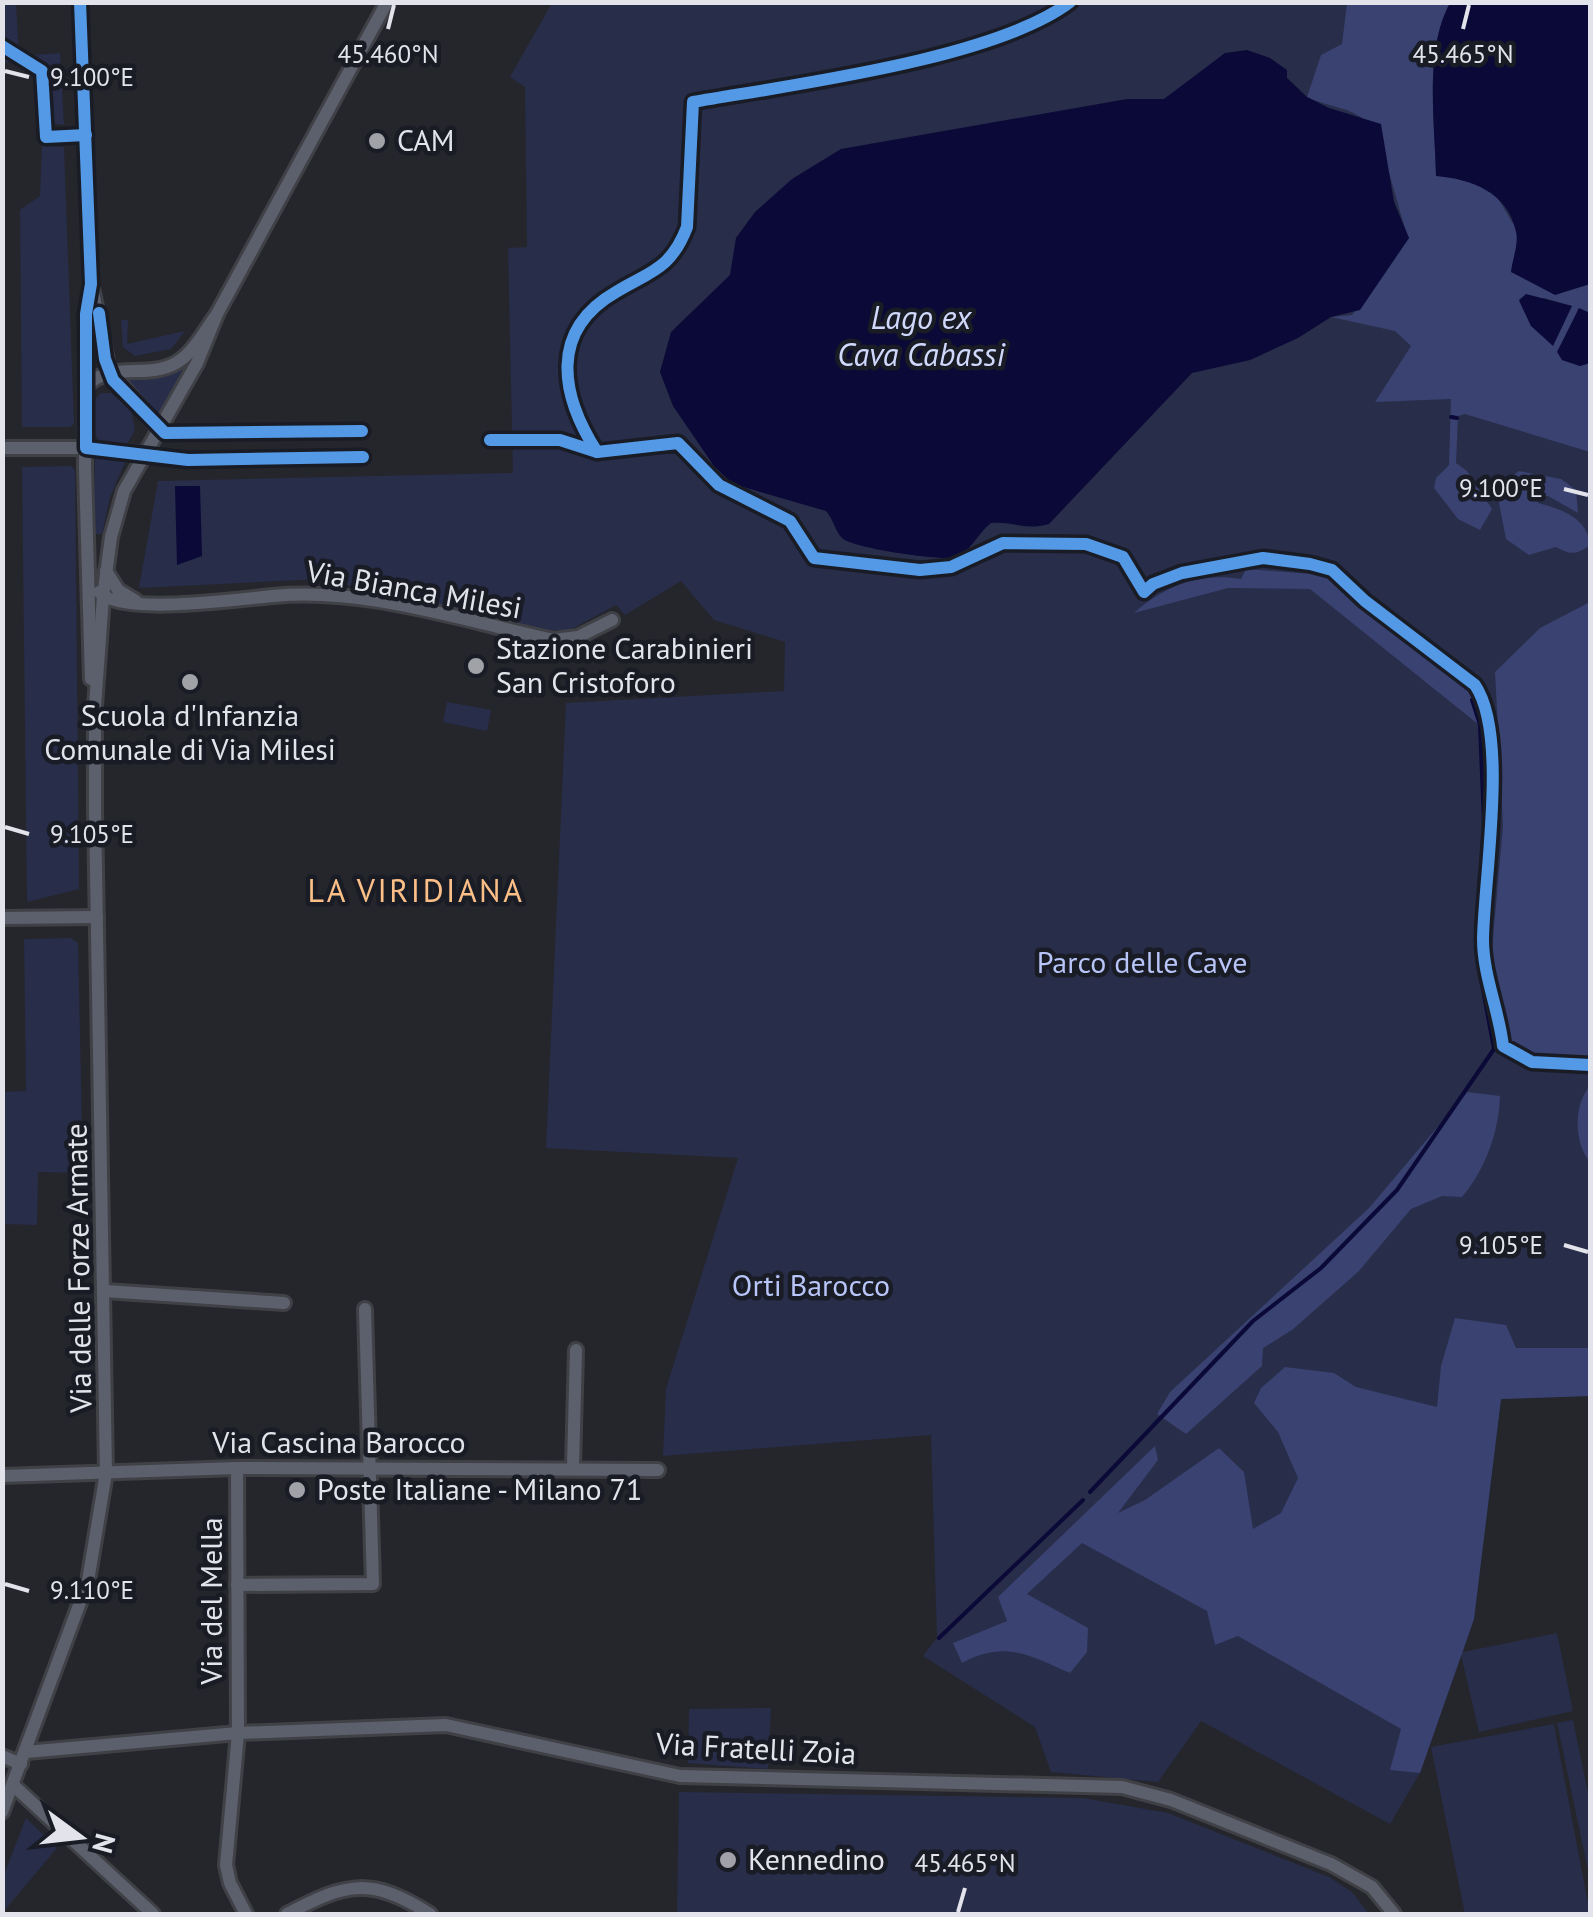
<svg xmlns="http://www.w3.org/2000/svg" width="1593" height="1917" viewBox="0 0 1593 1917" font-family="'PT Sans',sans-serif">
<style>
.green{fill:#282d49}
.forest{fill:#394271;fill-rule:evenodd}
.water{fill:#0b0937}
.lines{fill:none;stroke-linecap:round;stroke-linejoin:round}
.stream{stroke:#0b0937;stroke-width:4}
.minor-casing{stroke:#404146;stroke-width:18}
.minor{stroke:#5c606d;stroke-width:12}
.cycleway-casing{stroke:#191b25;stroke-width:19}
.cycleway{stroke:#5399e6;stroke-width:12}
.ticks{fill:none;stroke:#e3e4eb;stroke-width:4}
.poi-dot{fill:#a0a2a8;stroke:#191b25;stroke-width:4}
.labels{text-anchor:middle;stroke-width:9;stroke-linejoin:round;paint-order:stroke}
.poi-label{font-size:30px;fill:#e3e4eb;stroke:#191b25;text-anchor:start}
.street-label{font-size:30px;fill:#e3e4eb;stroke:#191b25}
.park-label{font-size:30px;fill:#b8c5f8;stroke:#191b25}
.water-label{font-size:32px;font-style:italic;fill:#d0d9fc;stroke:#191b25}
.neighbourhood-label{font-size:32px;letter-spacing:2.5px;fill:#fbbf87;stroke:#191b25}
.ticks-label{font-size:25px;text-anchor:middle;fill:#e3e4eb;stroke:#191b25;stroke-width:9;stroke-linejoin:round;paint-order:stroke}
</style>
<rect width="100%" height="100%" fill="#25262c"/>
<g class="green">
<path d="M 3,2 L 16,3 L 19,56 L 60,53 L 64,125 L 40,122 L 36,74 L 13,61 L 3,63 Z"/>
<path d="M 552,3 L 1590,3 L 1590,1396 L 1501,1399 L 1474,1619 L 1463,1652 L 1557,1633 L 1573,1711 L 1479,1732 L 1461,1655 L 1420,1773 L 1390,1824 L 1201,1721 L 1158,1782 L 1051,1772 L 1035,1727 L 923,1656 L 937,1638 L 931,1435 L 663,1456 L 666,1389 L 738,1158 L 546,1148 L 566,703 L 784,691 L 785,642 L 714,620 L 681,581 L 625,615 L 616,605 L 570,630 L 543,630 L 321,579 L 139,588 L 158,481 L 513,473 L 508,248 L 527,247 L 525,87 L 510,77 Z"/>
<path d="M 42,146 L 64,147 L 74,424 L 70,427 L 22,427 L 20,210 L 40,196 Z"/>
<path d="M 121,320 L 128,320 L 127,344 L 185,331 L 171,349 L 135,356 L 123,347 Z"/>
<path d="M 184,368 L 160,416 L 125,377 Z"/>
<path d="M 101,393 L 111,393 L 131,410 L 135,430 L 127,444 L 120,447 L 98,440 L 93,430 L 94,401 Z"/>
<path d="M 95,455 L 126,460 L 110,497 L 102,534 L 94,534 Z"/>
<path d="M 71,466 L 75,470 L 79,889 L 27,902 L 22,467 Z"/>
<path d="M 447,702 L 491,710 L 487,731 L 443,722 Z"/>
<path d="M 71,938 L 78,943 L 83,1173 L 38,1172 L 37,1225 L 3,1224 L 3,1092 L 26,1091 L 24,939 Z"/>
<path d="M 771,1708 L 768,1769 L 688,1763 L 689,1709 Z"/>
<path d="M 1573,1720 L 1590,1803 L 1590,1880 L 1557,1723 Z"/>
<path d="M 1554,1724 L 1590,1914 L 1465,1914 L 1431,1747 Z"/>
<path d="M 679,1792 L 1083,1798 L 1168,1813 L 1329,1877 L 1352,1892 L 1369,1914 L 677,1914 Z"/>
<path d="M 26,1818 L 57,1848 L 3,1912 L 3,1877 Z"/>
</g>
<g class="forest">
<path d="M 1347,3 L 1450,3 C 1424,50 1435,122 1436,175 L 1466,178 L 1496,195 L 1555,294 L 1590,284 L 1590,313 L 1578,309 L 1562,360 L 1580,366 L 1590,363 L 1590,452 L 1465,414 L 1458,416 L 1456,463 L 1467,471 L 1492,509 L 1480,530 L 1458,519 L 1434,488 L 1436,478 L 1449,465 L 1451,399 L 1375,402 L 1411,346 L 1395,331 L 1331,317 L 1352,315 L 1409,238 C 1396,207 1384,131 1359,116 C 1345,107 1323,105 1307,97 L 1321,55 L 1342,44 ZM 1544,298 L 1572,306 L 1531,326 L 1519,301 Z"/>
<path d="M 1519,471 L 1561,479 L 1576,490 L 1578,513 L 1548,496 L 1538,497 L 1538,503 C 1561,509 1588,518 1590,545 C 1577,555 1570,555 1556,547 L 1529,555 L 1506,539 L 1496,488 Z"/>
<path d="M 1246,569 L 1325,575 L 1475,694 L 1479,725 L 1310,589 L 1228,588 L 1134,613 C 1164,586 1200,572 1241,579 Z"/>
<path d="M 1590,602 L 1590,1059 L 1529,1055 L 1510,1044 L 1491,961 L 1503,826 L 1495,672 L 1540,628 Z"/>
<path d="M 1590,1086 L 1590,1162 C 1574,1144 1573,1104 1590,1086 Z"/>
<path d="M 1467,1092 L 1500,1096 C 1499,1132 1485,1170 1462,1197 L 1442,1196 L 1411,1209 L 1358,1272 L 1292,1330 L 1263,1348 L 1262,1366 L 1186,1434 L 1157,1414 L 1170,1392 L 1369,1208 Z"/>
<path d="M 1455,1318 L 1506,1325 L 1516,1348 L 1590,1348 L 1590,1396 L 1501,1399 L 1474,1619 L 1420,1773 L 1390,1770 L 1401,1729 L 1238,1636 L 1215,1645 L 1207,1611 L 1082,1543 L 1027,1594 L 1088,1628 L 1087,1652 L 1070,1673 C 1029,1655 1005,1640 962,1663 L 953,1643 L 1007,1621 L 998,1597 L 1155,1446 L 1158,1460 L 1118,1513 L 1145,1500 L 1219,1448 L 1244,1472 L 1253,1529 L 1281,1513 L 1298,1478 L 1278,1432 L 1254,1403 L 1261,1388 L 1285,1367 L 1334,1373 L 1356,1387 L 1437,1407 L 1441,1366 Z"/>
</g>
<g class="water">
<path d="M 1450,3 L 1590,3 L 1590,284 L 1555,295 L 1511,272 C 1512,261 1519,243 1516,232 C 1508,192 1471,179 1436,176 C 1435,123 1424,50 1450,3 Z"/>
<path d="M 1247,50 L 1270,58 L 1287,70 L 1287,78 L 1307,97 L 1329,108 L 1381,124 L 1394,202 L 1409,238 L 1360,310 L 1331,317 L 1298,338 L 1250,360 L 1192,373 L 1049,524 C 1023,531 1015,521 991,523 C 979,532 970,551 958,557 C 946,562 851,548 842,538 C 835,531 834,520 826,511 L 733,484 L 714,466 L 673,406 L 660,372 L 671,332 L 730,275 L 736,238 L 755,212 L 792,179 L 841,149 L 1127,99 L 1164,99 L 1225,53 Z"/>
<path d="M 1526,294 L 1572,306 L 1553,346 L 1531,326 L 1519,300 Z"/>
<path d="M 1579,308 L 1590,313 L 1590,363 L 1580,366 L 1562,360 L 1557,352 Z"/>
<path d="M 175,486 L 200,486 L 202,556 L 177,565 Z"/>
</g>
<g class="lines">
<g class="stream">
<path d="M 1451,417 L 1457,418"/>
<path d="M 1472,700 L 1480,725 L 1484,824"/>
<path d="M 1477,955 L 1483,836"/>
<path d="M 1090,1492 L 1253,1321 L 1321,1268 L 1397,1190 L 1494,1049 L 1479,968"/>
<path d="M 939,1638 L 1083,1500"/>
</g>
<g class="minor-casing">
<g id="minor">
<path d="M 80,2 L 91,284 L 86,314 L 85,468 L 91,679"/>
<path d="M 93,292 L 109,371 L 160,430"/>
<path d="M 86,386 C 113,360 146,380 176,363 C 194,353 205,330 217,314 L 387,2"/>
<path d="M 2,448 L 86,448 L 145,454"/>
<path d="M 106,571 L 118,590 L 136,601"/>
<path d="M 99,592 C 121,616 239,599 273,596 C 366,587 464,621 554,640 L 578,637 L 612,620"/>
<path d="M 2,918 L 97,917"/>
<path d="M 105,1291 L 284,1303"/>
<path d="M 573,1467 L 576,1350"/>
<path d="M 237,1468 L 238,1733 L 226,1865 L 230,1883 L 246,1914"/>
<path d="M 2,1476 L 237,1468 L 658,1470"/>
<path d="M 237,1585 L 373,1584 L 365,1309"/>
<path d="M 26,1752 L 238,1733 L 446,1725 L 680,1776 L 1122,1787 L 1171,1800 L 1331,1864 L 1372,1887 L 1394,1914"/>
<path d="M 2,1756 L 21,1764"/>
<path d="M 13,1785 L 153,1914"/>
<path d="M 2,1812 L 88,1581 L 106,1473 L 95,811 L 95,706 L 103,597 L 111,537 L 124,491 L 197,363 L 217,314"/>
<path d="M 287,1914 C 347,1882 371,1877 430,1914"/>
</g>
</g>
<use href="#minor" class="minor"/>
<g class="cycleway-casing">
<g id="cycleway">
<path d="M 80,2 L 91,284 L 86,314 L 86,448 L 188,460 L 363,457"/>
<path d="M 2,46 L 42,71 L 46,137 L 86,135"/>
<path d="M 99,313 L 105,359 L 113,380 L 165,433 L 362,431"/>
<path d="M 490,440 L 560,440 L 597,452 L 678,443 L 719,485 L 790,521 L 814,558 L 920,570 L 951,567 L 1003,543 L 1086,544 L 1123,557 L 1144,592 L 1153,584 L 1182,573 L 1263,558 L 1310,564 L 1332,570 L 1365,601 L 1475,685 C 1509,735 1484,877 1483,939 C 1483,976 1499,1010 1503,1046 L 1532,1062 L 1590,1065"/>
<path d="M 597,452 C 561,396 548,331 616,292 C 651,271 671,269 687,227 L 693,102 C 790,85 995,59 1070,2"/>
</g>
</g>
<use href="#cycleway" class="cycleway"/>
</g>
<path class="ticks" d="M 388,29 L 394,5M 1463,29 L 1469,5M 5,71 L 29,77M 1564,489 L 1588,495M 5,827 L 29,834M 1564,1245 L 1588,1252M 5,1584 L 29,1591M 958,1912 L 965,1888"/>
<g class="poi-dot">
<circle cx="377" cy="141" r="10"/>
<circle cx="476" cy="666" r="10"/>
<circle cx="190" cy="682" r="10"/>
<circle cx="297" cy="1490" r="10"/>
<circle cx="728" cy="1860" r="10"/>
</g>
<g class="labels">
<g class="poi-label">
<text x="397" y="151">CAM</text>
<text x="496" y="659">Stazione Carabinieri<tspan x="496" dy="34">San Cristoforo</tspan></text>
<text x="190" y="726" text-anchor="middle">Scuola d'Infanzia<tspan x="190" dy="34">Comunale di Via Milesi</tspan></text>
<text x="317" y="1500">Poste Italiane - Milano 71</text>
<text x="748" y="1870">Kennedino</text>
</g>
<g class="street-label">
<text transform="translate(414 590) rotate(10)" y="10">Via Bianca Milesi</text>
<text transform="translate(79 1268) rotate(-91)" y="10">Via delle Forze Armate</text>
<text x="339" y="1453">Via Cascina Barocco</text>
<text transform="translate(212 1601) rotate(-90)" y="10">Via del Mella</text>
<text transform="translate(756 1749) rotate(3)" y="10">Via Fratelli Zoia</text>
</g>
<g class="park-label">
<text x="1142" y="973">Parco delle Cave</text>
<text x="811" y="1296">Orti Barocco</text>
</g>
<g class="water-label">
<text x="921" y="329">Lago ex<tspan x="921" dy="37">Cava Cabassi</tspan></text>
</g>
<g class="neighbourhood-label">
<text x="416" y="902">LA VIRIDIANA</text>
</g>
</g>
<g class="ticks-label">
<text x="388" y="63">45.460°N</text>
<text x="1463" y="63">45.465°N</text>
<text x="92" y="86">9.100°E</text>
<text x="1501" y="497">9.100°E</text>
<text x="92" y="843">9.105°E</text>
<text x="1501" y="1254">9.105°E</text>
<text x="92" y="1599">9.110°E</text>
<text x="965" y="1872">45.465°N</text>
</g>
<rect width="1593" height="1917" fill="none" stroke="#e3e4eb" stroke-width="10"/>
<g transform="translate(80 1837) rotate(105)" stroke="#191b25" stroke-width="8" paint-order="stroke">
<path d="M0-8L18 38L0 25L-18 38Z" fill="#e3e4eb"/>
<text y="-15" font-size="28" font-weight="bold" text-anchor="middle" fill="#e3e4eb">N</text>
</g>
</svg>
